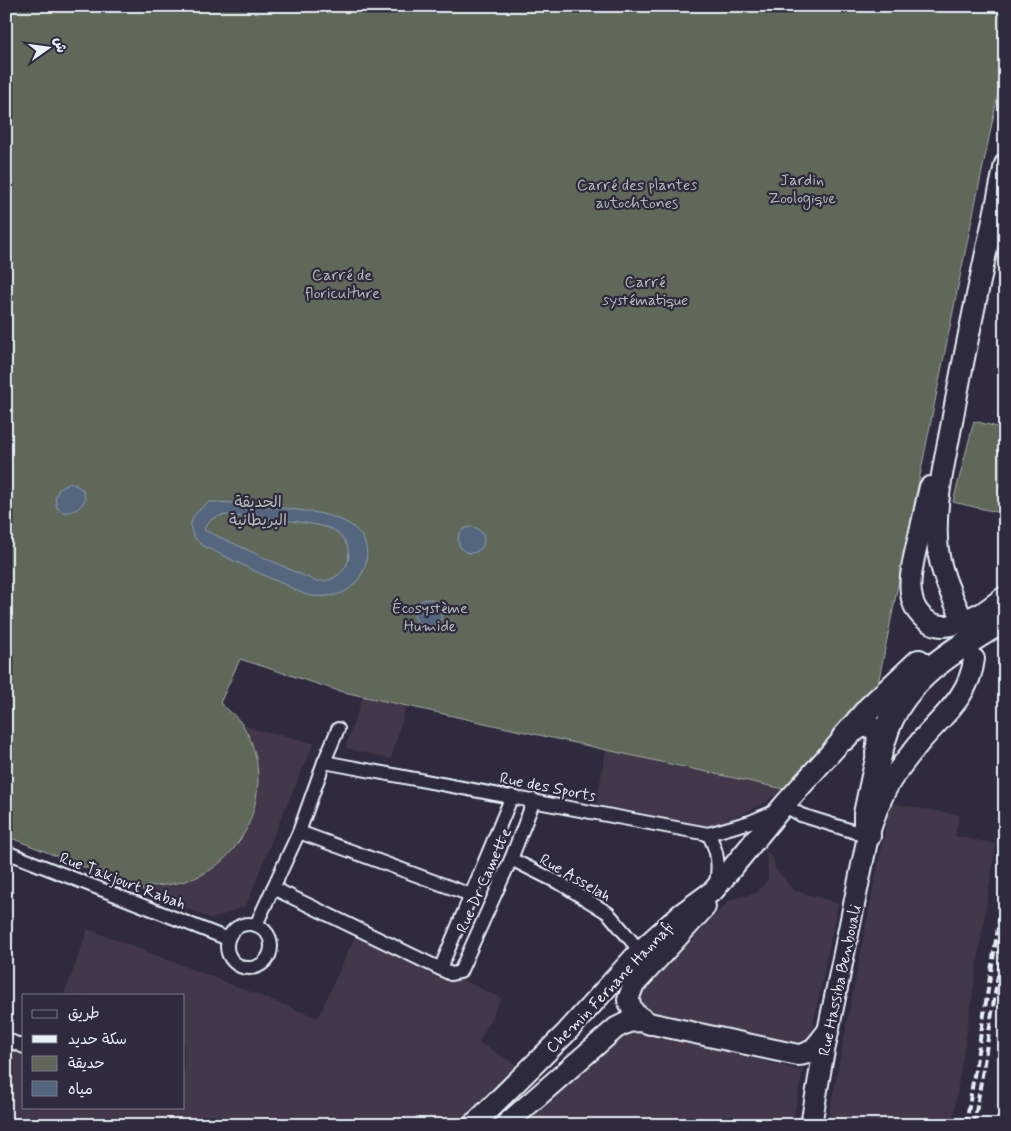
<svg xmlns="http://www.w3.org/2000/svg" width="1011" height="1131" viewBox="0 0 1011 1131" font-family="Mynerve,'Playpen Sans Arabic',sans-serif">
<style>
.built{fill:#433948}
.green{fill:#60675a;stroke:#a4aca9}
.water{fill:#53667e;stroke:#8f9eaf;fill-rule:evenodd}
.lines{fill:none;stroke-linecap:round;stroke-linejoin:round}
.street-casing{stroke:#e8f1f8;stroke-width:16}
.primary-casing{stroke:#e8f1f8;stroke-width:24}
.highway-casing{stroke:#e8f1f8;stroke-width:28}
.street{stroke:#2f2a3d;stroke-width:12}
.primary{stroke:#2f2a3d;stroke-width:20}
.highway{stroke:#2f2a3d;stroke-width:24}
.rail{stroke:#e8f1f8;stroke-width:4;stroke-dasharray:8 4;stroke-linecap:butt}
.labels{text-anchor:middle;stroke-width:4.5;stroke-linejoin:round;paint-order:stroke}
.park-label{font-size:16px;fill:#b2bab9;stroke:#2f2a3d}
.street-label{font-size:16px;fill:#e8f1f8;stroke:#2f2a3d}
</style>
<rect width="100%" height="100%" fill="#2f2a3d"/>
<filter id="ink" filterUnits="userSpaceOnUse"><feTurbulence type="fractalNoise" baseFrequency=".02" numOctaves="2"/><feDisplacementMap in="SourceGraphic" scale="10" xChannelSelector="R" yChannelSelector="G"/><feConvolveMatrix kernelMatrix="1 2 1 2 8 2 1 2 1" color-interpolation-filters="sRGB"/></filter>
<g filter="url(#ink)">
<g class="built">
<path d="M 363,696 L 406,706 L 391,759 L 345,748 Z"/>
<path d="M 241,724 L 258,730 L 314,743 L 276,830 L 246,906 L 212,919 L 145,891 L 148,886 L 165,886 L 210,870 L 226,857 L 244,832 L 252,818 L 257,799 L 250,740 Z"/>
<path d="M 606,749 L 784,789 L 766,802 L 743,814 L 707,827 L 596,804 Z"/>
<path d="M 890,803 L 959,815 L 955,836 L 996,844 L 952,1125 L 827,1125 Z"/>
<path d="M 764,848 L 773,859 L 775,868 L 793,890 L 838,903 L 811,1035 L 807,1041 L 798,1045 L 788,1045 L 640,1009 L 635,996 L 730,900 L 756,893 L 768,879 L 768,863 Z"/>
<path d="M 88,929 L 318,1018 L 357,932 L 501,998 L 479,1043 L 516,1064 L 491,1095 L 463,1125 L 6,1125 L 6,1047 L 24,1054 L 24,1107 L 184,1107 L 184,995 L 64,995 Z"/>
<path d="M 636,1029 L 803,1071 L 792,1125 L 520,1125 L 619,1035 Z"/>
</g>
<g class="green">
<path d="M 6,6 L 1005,6 L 1005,61 L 961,272 L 877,689 L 784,789 L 339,691 L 240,659 L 220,703 C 227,709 236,716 242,724 C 273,771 257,840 210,870 C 192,882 169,886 148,886 L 145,891 L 6,836 Z"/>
<path d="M 974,421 L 1005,429 L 1005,514 L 953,502 Z"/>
</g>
<g class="water">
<path d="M 70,483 L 76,485 L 83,490 L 85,500 C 80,509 73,513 63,512 L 57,508 L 55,497 L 60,488 Z"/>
<path d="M 209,502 C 233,502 257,505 281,508 C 304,511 327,512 347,523 C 374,537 372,571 349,589 C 340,596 324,597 312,596 C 304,595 295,590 288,586 C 259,574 231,559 202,545 C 182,529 191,514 209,502 ZM 225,515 C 246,517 321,521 335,531 C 362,550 346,584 315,581 L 204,530 C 208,519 214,517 225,515 Z"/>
<circle cx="471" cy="540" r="13"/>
<circle cx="428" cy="613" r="14"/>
</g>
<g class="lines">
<g class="street-casing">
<g id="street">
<path d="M 324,762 L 708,834 L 750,822 L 776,811"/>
<path d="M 784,805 L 801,815 L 868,836"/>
<path d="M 299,832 L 471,895"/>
<path d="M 708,834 C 718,850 720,867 715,886"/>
<path d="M 6,852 L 228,939"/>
<path d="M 511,859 L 563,885 L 608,913 L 640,951"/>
<path d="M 273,888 L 451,974 L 460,972 L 511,859 L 534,800"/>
<circle cx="249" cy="946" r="22"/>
<path d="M 256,925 L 299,832 L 324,762 L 338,729"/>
<path d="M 441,967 L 512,796"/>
<path d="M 6,1039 L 24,1047"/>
</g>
</g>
<g class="primary-casing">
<g id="primary">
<path d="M 930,487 C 926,503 923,520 919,536 C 913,563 899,604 929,622 C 945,631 961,623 976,615"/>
<path d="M 960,614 C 949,590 938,566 937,539 C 935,500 945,460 952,422 C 967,336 987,250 1005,164"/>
<path d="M 650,1024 L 634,1013 L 628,1000 L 633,986 L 705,907"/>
<path d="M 473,1125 L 566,1033 L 640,951 L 681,914 L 714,890 L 784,805 L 844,738 L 863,726 L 872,727 L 878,735 L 876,754"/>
<path d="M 505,1125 L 616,1028 L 628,1022 L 639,1021 L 798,1055 C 812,1055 819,1042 827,1032"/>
<path d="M 811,1125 L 822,1061 L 868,836 C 875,814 882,792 896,773 C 904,762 912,752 920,742 C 942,716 970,696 974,659"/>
</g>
</g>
<g class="highway-casing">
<g id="highway">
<path d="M 972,623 L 1005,599"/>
<path d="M 844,738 L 869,709 L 919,662"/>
<path d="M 868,836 L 866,825 L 866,814 C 872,786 877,757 887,729 C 906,676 959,647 1005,619"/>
</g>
</g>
<use href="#street" class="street"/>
<use href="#primary" class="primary"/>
<use href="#highway" class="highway"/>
<g class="rail">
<path d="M 966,1125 L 1005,885"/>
<path d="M 974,1125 L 1005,932"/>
</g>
</g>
</g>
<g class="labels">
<g class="park-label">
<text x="802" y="185">Jardin<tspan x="802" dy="18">Zoologique</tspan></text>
<text x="637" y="190">Carré des plantes<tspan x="637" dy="18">autochtones</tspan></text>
<text x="342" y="280">Carré de<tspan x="342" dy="18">floriculture</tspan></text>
<text x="645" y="287">Carré<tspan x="645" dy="18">systématique</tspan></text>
<text x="258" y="507">الحديقة<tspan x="258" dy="18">البريطانية</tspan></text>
<text x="430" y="613">Écosystème<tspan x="430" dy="18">Humide</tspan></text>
</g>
<g class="street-label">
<text transform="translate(548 786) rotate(11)" y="6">Rue des Sports</text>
<text transform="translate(576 877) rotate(30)" y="6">Rue Asselah</text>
<text transform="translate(123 880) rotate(21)" y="6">Rue Takjourt Rabah</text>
<text transform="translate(483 880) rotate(-66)" y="6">Rue Dr Camette</text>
<text transform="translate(839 980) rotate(-78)" y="6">Rue Hassiba Benbouali</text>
<text transform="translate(609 987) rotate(-46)" y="6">Chemin Fernane Hannafi</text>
</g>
</g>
<rect width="1011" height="1131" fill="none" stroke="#2f2a3d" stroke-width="25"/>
<rect x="12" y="12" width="986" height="1106" fill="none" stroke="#e8f1f8" stroke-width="2" filter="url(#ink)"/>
<rect x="22" y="994" width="162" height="115" fill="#2f2a3d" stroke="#797a88"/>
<rect x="32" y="1010" width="25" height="8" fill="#2f2a3d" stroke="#797a88"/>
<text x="68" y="1018" font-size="15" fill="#e8f1f8">طريق</text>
<rect x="32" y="1035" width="25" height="8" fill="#e8f1f8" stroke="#797a88"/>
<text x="68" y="1044" font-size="15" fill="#e8f1f8">سكة حديد</text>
<rect x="32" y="1056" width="25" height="15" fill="#60675a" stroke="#797a88"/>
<text x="68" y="1068" font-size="15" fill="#e8f1f8">حديقة</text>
<rect x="32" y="1081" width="25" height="15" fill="#53667e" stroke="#797a88"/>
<text x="68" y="1094" font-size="15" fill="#e8f1f8">مياه</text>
<g transform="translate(48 48) rotate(76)" stroke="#2f2a3d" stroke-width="4" paint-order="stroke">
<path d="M0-4L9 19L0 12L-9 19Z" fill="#e8f1f8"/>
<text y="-8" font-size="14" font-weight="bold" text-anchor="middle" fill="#e8f1f8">ش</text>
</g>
</svg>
